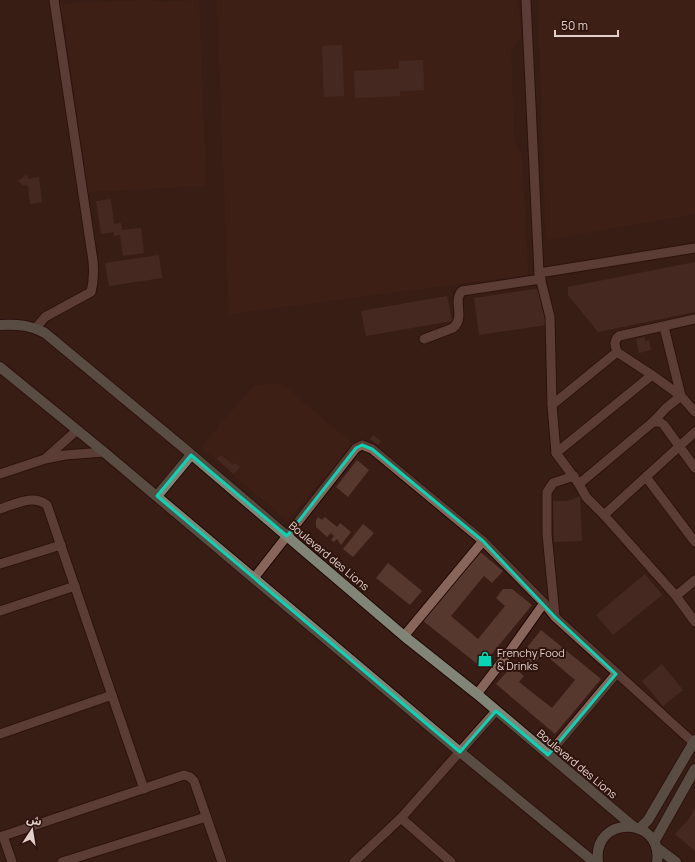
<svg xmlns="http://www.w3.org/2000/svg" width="695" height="862" viewBox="0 0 695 862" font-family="Manrope,'Noto Sans Arabic',sans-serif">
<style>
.built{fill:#452218}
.building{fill:#56382f}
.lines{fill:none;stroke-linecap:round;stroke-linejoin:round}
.minor-casing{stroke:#1f0602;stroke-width:11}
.secondary-casing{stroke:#1f0602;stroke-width:12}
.minor{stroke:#87655b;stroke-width:9}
.secondary{stroke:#818578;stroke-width:10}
.marked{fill:none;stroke:#06d5b6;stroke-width:3;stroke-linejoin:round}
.labels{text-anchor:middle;stroke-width:4;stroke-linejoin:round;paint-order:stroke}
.street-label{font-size:11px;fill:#e4d0cb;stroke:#2e140c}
.poi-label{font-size:11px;fill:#e4d0cb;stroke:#2e140c;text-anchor:start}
</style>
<rect width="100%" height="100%" fill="#391d15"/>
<g class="built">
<path d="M 146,0 L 160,2 L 199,0 L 206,186 L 87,192 L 65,25 L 61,18 L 59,4 Z"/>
<path d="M 217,0 L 518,0 L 521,37 L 511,50 L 514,142 L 522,154 L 528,275 L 229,314 Z"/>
<path d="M 538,0 L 695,0 L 695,214 L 546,240 Z"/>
<path d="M 282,384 L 353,444 L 287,521 L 201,447 L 254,385 Z"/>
</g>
<g class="building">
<path d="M 342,45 L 344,96 L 324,97 L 322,46 Z"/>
<path d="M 423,60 L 424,90 L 400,91 L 400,96 L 355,98 L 354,71 L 399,69 L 399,61 Z"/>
<path d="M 26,175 L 28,176 L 28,179 L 39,177 L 42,202 L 30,204 L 28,186 L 23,185 L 18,181 Z"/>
<path d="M 111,199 L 114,224 L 121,223 L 122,230 L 141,228 L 144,253 L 123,256 L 120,235 L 114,236 L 114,232 L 101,234 L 96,201 Z"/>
<path d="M 159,255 L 162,278 L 109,286 L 105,263 Z"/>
<path d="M 695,262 L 695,312 L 598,332 L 568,295 L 568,287 Z"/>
<path d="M 541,288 L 546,325 L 479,335 L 474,298 Z"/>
<path d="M 447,296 L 452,321 L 366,336 L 361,311 Z"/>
<path d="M 645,337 L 645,341 L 649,340 L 651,350 L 639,353 L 636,339 Z"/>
<path d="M 373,435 L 381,441 L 378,445 L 370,439 Z"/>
<path d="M 221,455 L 233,465 L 235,463 L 240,467 L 234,474 L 217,459 Z"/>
<path d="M 357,460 L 369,470 L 348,497 L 336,487 Z"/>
<path d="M 580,496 L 582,541 L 554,542 L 553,501 L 568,501 Z"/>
<path d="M 318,517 L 322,520 L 325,517 L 337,527 L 340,523 L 351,532 L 341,545 L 337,539 L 334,542 L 331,540 L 334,536 L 331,533 L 327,537 L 316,527 L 316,520 Z"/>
<path d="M 363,524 L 374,533 L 353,557 L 343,549 Z"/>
<path d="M 479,551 L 503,571 L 492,583 L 484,576 L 451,616 L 478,639 L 505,606 L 496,598 L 503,589 L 512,589 L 532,605 L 481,667 L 422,620 Z"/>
<path d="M 388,563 L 422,591 L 410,605 L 376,578 Z"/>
<path d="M 645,574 L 662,595 L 613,635 L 596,615 Z"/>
<path d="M 541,630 L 601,679 L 555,734 L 496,684 L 512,666 L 524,676 L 519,682 L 552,708 L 575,680 L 543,653 L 533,665 L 521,655 Z"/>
<path d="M 662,664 L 683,690 L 663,706 L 642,681 Z"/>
<path d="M 695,808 L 695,851 L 675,834 L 688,820 Z"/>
</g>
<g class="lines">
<g class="minor-casing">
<g id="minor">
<path d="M 526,0 L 539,273 L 550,317 L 552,405 L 556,453 L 579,484 L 586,497 L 604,515 L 676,596 L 695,622"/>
<path d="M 539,273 L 695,248"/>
<path d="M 695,319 L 619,336 C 613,341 615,346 617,352 L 652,375 L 681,396 L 695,412"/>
<path d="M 36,328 L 45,317 L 91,292 C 94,281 94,272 93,261 L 54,0"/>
<path d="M 424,339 L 453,328 C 466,317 452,301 462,291 L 541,279"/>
<path d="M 552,405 L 617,352"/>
<path d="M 653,422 L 666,408 L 681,396 L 664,327"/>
<path d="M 556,453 L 652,375"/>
<path d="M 46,458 L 77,430"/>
<path d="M 0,474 L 45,459 L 65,455 L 104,452"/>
<path d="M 646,477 L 695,542"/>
<path d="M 579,484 L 653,422 L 660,422 L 664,425 L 695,468"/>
<path d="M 0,509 C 16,504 33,494 47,505 L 144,789"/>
<path d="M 604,515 L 695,432"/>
<path d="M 0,564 L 61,545"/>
<path d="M 254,578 L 356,448 L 362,445 L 372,449 L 483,541 L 544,603 L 555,617 L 695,744"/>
<path d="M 676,596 L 695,580"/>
<path d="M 0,611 L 75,586"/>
<path d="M 555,616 L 547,534 L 547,492 L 553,483 L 574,476"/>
<path d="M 404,636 L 483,541"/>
<path d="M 477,694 L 510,651 L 544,603"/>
<path d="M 0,734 L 112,695"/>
<path d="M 548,755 L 616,674"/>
<path d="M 401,818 L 451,862"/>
<path d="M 3,836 L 12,862"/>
<path d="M 0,837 L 184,775 L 190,777 L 194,781 L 222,862"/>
<path d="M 62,862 L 206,817"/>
<path d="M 354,862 L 401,818 L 496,711"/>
</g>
</g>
<g class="secondary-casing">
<g id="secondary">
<path d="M 0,325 C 17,324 30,325 45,333 L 185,449 L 404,636 L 477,694 L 634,827"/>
<path d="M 0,367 L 104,452 L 460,752 L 594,862"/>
<path d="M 157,496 L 191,455"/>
<path d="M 639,829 L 648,820 L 695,740"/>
<path d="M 654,842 L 695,769"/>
<path d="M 656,847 L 676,862"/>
<path d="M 598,862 C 592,814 664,816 657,862"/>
</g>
</g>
<use href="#minor" class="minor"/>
<use href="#secondary" class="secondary"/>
</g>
<path d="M0 0H695V862H0ZM 362,445 L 372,449 L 483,541 L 555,617 L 616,674 L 548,755 L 496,711 L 460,752 L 157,496 L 191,455 L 287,536 L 356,448 Z" fill="#391d15" fill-opacity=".55" fill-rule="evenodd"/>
<path class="marked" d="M 362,445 L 372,449 L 483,541 L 555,617 L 616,674 L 548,755 L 496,711 L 460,752 L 157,496 L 191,455 L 287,536 L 356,448 Z"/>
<defs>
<g id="shop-bare" transform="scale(1.2)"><path d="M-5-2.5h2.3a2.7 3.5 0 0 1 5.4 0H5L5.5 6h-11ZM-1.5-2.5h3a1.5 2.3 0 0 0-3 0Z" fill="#06d5b6" stroke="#2e140c" stroke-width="2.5" paint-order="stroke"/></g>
</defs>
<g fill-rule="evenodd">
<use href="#shop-bare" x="485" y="659"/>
</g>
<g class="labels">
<g class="street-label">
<text transform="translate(329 556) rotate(40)" y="4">Boulevard des Lions</text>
<text transform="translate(577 764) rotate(40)" y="4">Boulevard des Lions</text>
</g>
<g class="poi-label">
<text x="497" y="657">Frenchy Food<tspan x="497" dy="13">&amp; Drinks</tspan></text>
</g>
</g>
<g transform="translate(32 830) rotate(12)" stroke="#2e140c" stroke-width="3" paint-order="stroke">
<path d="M0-3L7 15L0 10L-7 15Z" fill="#e4d0cb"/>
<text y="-6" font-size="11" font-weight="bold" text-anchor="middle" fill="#e4d0cb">ش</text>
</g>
<path d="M555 30v6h63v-6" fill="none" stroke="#e4d0cb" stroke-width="2"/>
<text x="561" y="30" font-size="12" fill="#e4d0cb" stroke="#2e140c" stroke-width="3" paint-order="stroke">50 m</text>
</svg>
